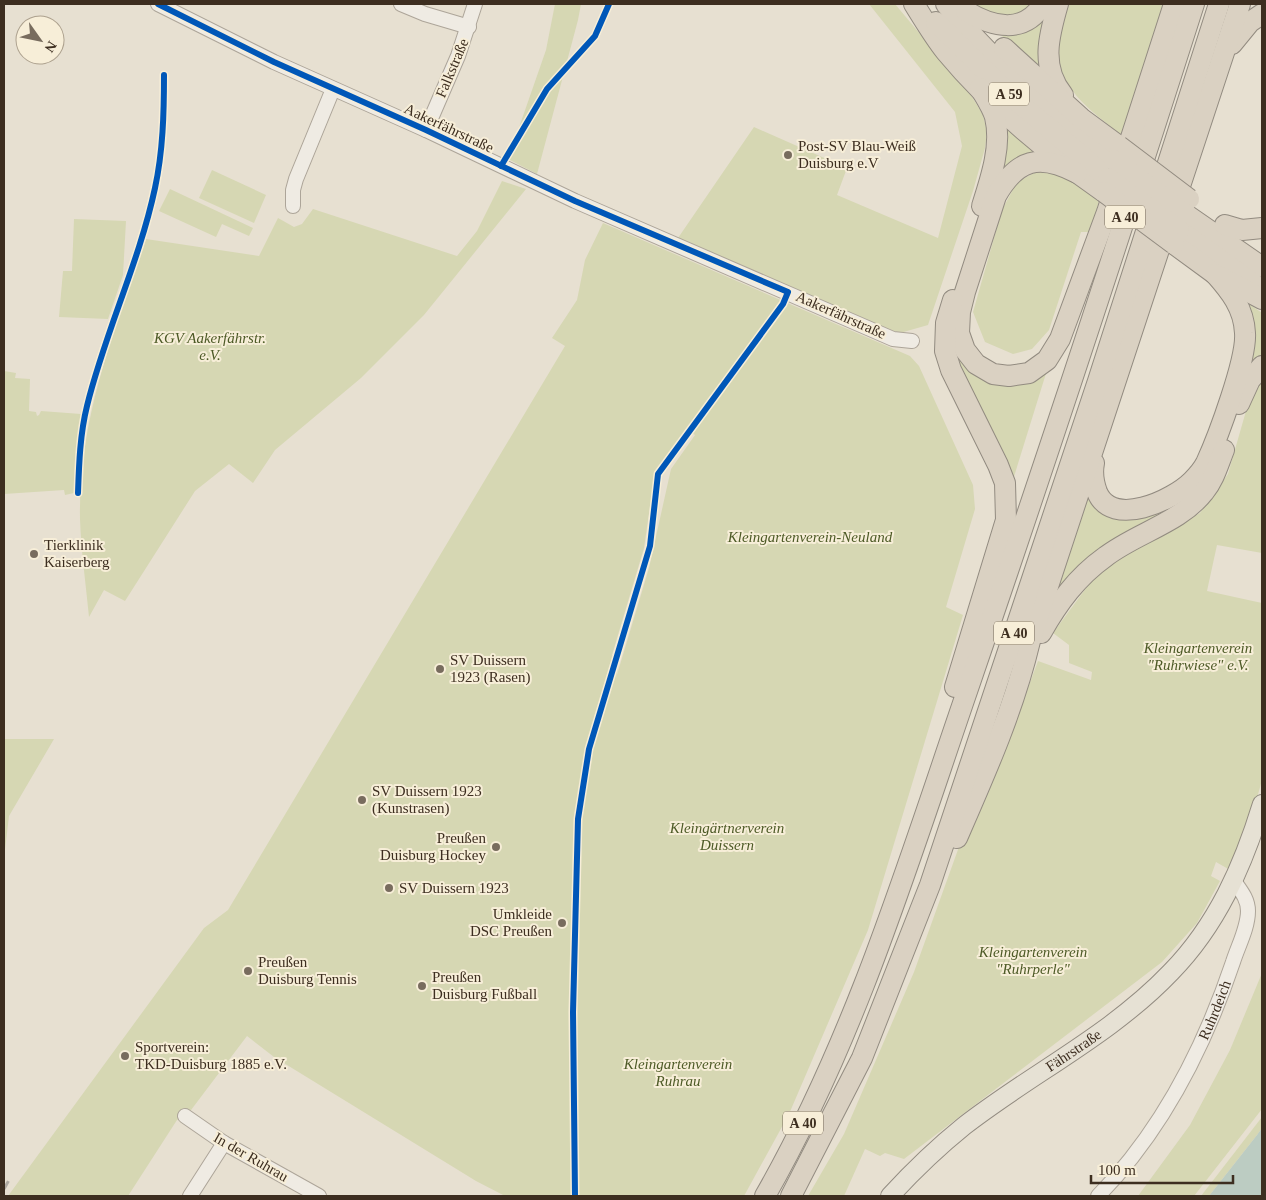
<svg xmlns="http://www.w3.org/2000/svg" width="1266" height="1200" viewBox="0 0 1266 1200" font-family="Georgia,serif">
<style>
.green{fill:#d6d7b3;fill-rule:evenodd}
.water{fill:#bcccc2}
.lines{fill:none;stroke-linecap:round;stroke-linejoin:round}
.minor-casing{stroke:#ada599;stroke-width:16}
.major-casing{stroke:#928b80;stroke-width:20}
.highway-casing{stroke:#928b80;stroke-width:22}
.minor{stroke:#efebe3;stroke-width:14}
.major{stroke:#e6e1d4;stroke-width:18}
.highway{stroke:#dad1c2;stroke-width:20}
.rail{stroke:#afaaa2;stroke-width:3;stroke-dasharray:9 9;stroke-linecap:butt}
.highway-bridge-casing{stroke:#928b80;stroke-width:22;stroke-linecap:butt}
.highway-bridge{stroke:#dad1c2;stroke-width:20}
.cycleway-casing{stroke:#f7eed8;stroke-width:9}
.cycleway{stroke:#0057b8;stroke-width:6}
.poi-dot{fill:#786c5e;stroke:#f7eed8;stroke-width:2}
.labels{text-anchor:middle;stroke-width:4;stroke-linejoin:round;paint-order:stroke}
.shield{fill:#f7eed8;stroke:#756857;stroke-width:1}
.shield-label{font-size:14px;font-weight:bold;fill:#3d2e20}
.street-label{font-size:15px;fill:#3d2e20;stroke:#f7eed8}
.poi-label{font-size:15px;fill:#3d2e20;stroke:#f7eed8;text-anchor:start}
.park-label{font-size:15px;font-style:italic;fill:#4d5a26;stroke:#f7eed8}
</style>
<rect width="100%" height="100%" fill="#e7e0d1"/>
<g class="green">
<path d="M 555,4 L 581,4 L 578,20 L 537,174 L 508,159 L 546,50 Z"/>
<path d="M 869,4 L 895,4 L 971,95 L 983,115 L 987,132 L 985,148 L 973,191 L 928,325 L 900,333 L 866,322 L 678,238 L 754,127 L 847,168 L 837,195 L 938,238 L 962,146 L 955,112 Z"/>
<path d="M 973,4 L 1034,4 L 1024,15 L 996,19 Z"/>
<path d="M 1052,4 L 1046,77 L 1000,34 Z"/>
<path d="M 1069,4 L 1165,4 L 1121,135 C 1092,111 1055,87 1057,44 C 1058,32 1066,16 1069,4 Z"/>
<path d="M 1001,113 L 1048,156 L 999,182 Z"/>
<path d="M 212,170 L 266,195 L 254,223 L 199,198 Z"/>
<path d="M 1038,171 L 1064,175 L 1099,200 L 1091,232 L 1081,232 L 1049,330 L 1032,349 L 1013,354 L 985,342 L 973,312 L 1002,210 L 1017,182 Z"/>
<path d="M 502,181 L 526,189 L 424,315 L 361,378 L 275,450 L 253,483 L 229,464 L 195,491 L 125,601 L 104,590 L 89,617 C 86,585 81,551 80,519 C 78,420 114,331 146,239 L 259,256 L 278,218 L 294,227 L 302,224 L 313,209 L 457,256 L 477,231 Z"/>
<path d="M 170,189 L 253,228 L 249,236 L 222,224 L 216,237 L 159,211 Z"/>
<path d="M 74,219 L 126,221 L 123,275 L 108,319 L 59,317 L 63,271 L 72,271 Z"/>
<path d="M 603,223 L 910,356 L 919,366 L 973,485 L 975,509 L 946,607 L 963,615 L 868,930 L 789,1114 L 744,1196 L 505,1196 L 476,1181 L 274,1057 L 247,1036 L 188,1114 L 177,1120 L 128,1196 L 8,1196 L 204,928 L 228,910 L 565,346 L 552,338 L 577,300 L 585,260 ZM 686,429 L 695,435 L 671,469 L 649,568 L 616,678 L 620,658 L 612,655 L 644,548 L 655,472 Z"/>
<path d="M 1245,301 L 1262,313 L 1262,360 L 1246,366 Z"/>
<path d="M 952,340 L 981,376 L 1048,367 L 1012,483 L 958,369 Z"/>
<path d="M 4,371 L 16,373 L 15,378 L 30,379 L 29,411 L 36,412 L 37,416 L 39,415 L 41,411 L 81,414 L 74,493 L 65,495 L 64,490 L 4,494 Z"/>
<path d="M 1262,378 L 1262,553 L 1217,545 L 1207,591 L 1262,603 L 1262,780 L 1247,834 L 1230,870 L 1216,862 L 1211,876 L 1220,881 L 1197,923 L 1162,962 L 904,1159 L 885,1153 L 880,1156 L 865,1149 L 844,1196 L 808,1196 L 844,1134 L 914,972 L 960,844 L 1005,749 L 1038,661 L 1091,680 L 1092,672 L 1069,663 L 1069,645 L 1053,633 L 1092,580 L 1127,553 L 1200,513 L 1228,474 L 1250,397 Z"/>
<path d="M 1206,480 L 1050,607 L 1088,494 C 1093,503 1103,517 1115,518 C 1143,521 1182,493 1206,480 Z"/>
<path d="M 5,739 L 54,739 L 9,816 L 4,858 Z"/>
<path d="M 1262,973 L 1262,1109 L 1194,1196 L 1138,1196 L 1190,1125 L 1230,1050 Z"/>
<path d="M 1262,1117 L 1262,1128 L 1257,1135 L 1209,1196 L 1201,1196 Z"/>
</g>
<path class="water" d="M 1262,1128 L 1262,1196 L 1209,1196 L 1257,1135 Z"/>
<g class="lines">
<g class="minor-casing">
<g id="minor">
<path d="M 158,4 L 274,62 L 426,130 L 575,201 L 893,339 L 912,341"/>
<path d="M 401,4 L 425,14 L 469,27"/>
<path d="M 426,130 L 458,56 L 475,4"/>
<path d="M 293,206 L 293,190 L 296,179 L 333,89"/>
<path d="M 185,1116 L 224,1143 L 319,1196"/>
<path d="M 190,1196 L 224,1143"/>
<path id="s1" d="M 1098,1196 C 1162,1131 1204,1048 1233,962 C 1238,946 1248,928 1248,911 C 1248,899 1241,891 1234,881"/>
</g>
</g>
<g class="major-casing">
<g id="major">
<path id="s2" d="M 890,1196 C 913,1171 938,1147 964,1126 C 1032,1073 1111,1035 1171,972 C 1217,925 1243,866 1262,804"/>
</g>
</g>
<g class="highway-casing">
<g id="highway">
<path d="M 914,4 C 924,20 934,37 946,52 C 989,104 1048,153 1104,192"/>
<path d="M 946,4 C 994,64 1052,114 1114,160"/>
<path d="M 1058,4 C 1049,35 1040,67 1063,95"/>
<path d="M 966,11 C 992,27 1024,35 1043,4"/>
<path d="M 936,22 L 1012,97 L 1108,178"/>
<path d="M 1232,44 L 1250,22 L 1262,14"/>
<path d="M 1004,48 L 1081,118 L 1119,146"/>
<path d="M 980,88 C 985,97 992,107 995,117 C 1002,145 991,178 982,206"/>
<path d="M 1077,173 C 1039,153 1017,159 996,196 L 965,292 L 960,312 L 959,333 L 965,350 L 976,364 L 993,374 L 1009,376 L 1029,373 L 1047,360 L 1060,339 L 1107,212 L 1174,4"/>
<path d="M 1184,213 L 1262,267"/>
<path d="M 1225,225 L 1242,230 L 1262,228"/>
<path d="M 1179,230 L 1254,284"/>
<path d="M 1174,244 L 1215,274 L 1262,299"/>
<path d="M 953,300 L 946,323 L 945,351 L 951,370 L 998,465 L 1005,483 L 1006,520 L 955,687"/>
<path d="M 1239,404 L 1250,380 L 1262,366"/>
<path d="M 1094,463 C 1092,473 1093,481 1097,492 C 1112,529 1173,500 1192,481 C 1197,476 1203,469 1206,463 C 1218,437 1247,359 1245,333 C 1244,308 1230,291 1215,274"/>
<path d="M 1041,633 C 1058,603 1077,577 1105,557 C 1136,533 1180,523 1204,492 C 1214,480 1218,465 1224,450"/>
<path d="M 957,838 C 985,774 1014,709 1030,641 L 1240,4"/>
<path d="M 765,1196 C 853,1042 905,873 962,706 C 1042,473 1119,239 1194,4"/>
<path d="M 791,1196 L 862,1058 L 930,885 L 1098,381 L 1219,4"/>
</g>
</g>
<use href="#minor" class="minor"/>
<use href="#major" class="major"/>
<use href="#highway" class="highway"/>
<path class="rail" d="M 4,1189 L 9,1180"/>
<g class="highway-bridge-casing">
<g id="highway-bridge">
<path d="M 1119,146 L 1189,199"/>
<path d="M 1114,160 L 1184,213"/>
<path d="M 1108,178 L 1179,230"/>
<path d="M 1104,192 L 1174,244"/>
</g>
</g>
<use href="#highway-bridge" class="highway-bridge"/>
<g class="cycleway-casing">
<g id="cycleway">
<path d="M 158,4 L 274,62 L 426,130 L 575,201 L 788,292 L 783,304 L 658,474 L 650,546 L 589,749 L 578,819 L 573,1012 L 575,1196"/>
<path d="M 501,166 L 547,89 L 595,36 L 609,4"/>
<path d="M 78,493 C 79,464 80,434 87,406 C 105,332 139,263 155,188 C 163,151 164,113 164,75"/>
</g>
</g>
<use href="#cycleway" class="cycleway"/>
</g>
<g class="poi-dot">
<circle cx="788" cy="155" r="5"/>
<circle cx="34" cy="554" r="5"/>
<circle cx="440" cy="669" r="5"/>
<circle cx="362" cy="800" r="5"/>
<circle cx="496" cy="847" r="5"/>
<circle cx="389" cy="888" r="5"/>
<circle cx="562" cy="923" r="5"/>
<circle cx="248" cy="971" r="5"/>
<circle cx="422" cy="986" r="5"/>
<circle cx="125" cy="1056" r="5"/>
</g>
<g class="labels">
<g class="shield">
<rect x="989" y="82.5" width="40" height="23" rx="4"/>
<rect x="1105" y="205.5" width="40" height="23" rx="4"/>
<rect x="994" y="621.5" width="40" height="23" rx="4"/>
<rect x="783" y="1111.5" width="40" height="23" rx="4"/>
</g>
<g class="shield-label">
<text x="1009" y="99">A 59</text>
<text x="1125" y="222">A 40</text>
<text x="1014" y="638">A 40</text>
<text x="803" y="1128">A 40</text>
</g>
<g class="street-label">
<text transform="translate(452 68) rotate(-67)" y="5">Falkstraße</text>
<text transform="translate(449 128) rotate(25)" y="5">Aakerfährstraße</text>
<text transform="translate(841 315) rotate(24)" y="5">Aakerfährstraße</text>
<text dy="5" stroke="none"><textPath href="#s1" startOffset="221">Ruhrdeich</textPath></text>
<text dy="5" stroke="none"><textPath href="#s2" startOffset="235">Fährstraße</textPath></text>
<text transform="translate(251 1157) rotate(30)" y="5">In der Ruhrau</text>
</g>
<g class="poi-label">
<text x="798" y="151">Post-SV Blau-Weiß<tspan x="798" dy="17">Duisburg e.V</tspan></text>
<text x="44" y="550">Tierklinik<tspan x="44" dy="17">Kaiserberg</tspan></text>
<text x="450" y="665">SV Duissern<tspan x="450" dy="17">1923 (Rasen)</tspan></text>
<text x="372" y="796">SV Duissern 1923<tspan x="372" dy="17">(Kunstrasen)</tspan></text>
<text x="486" y="843" text-anchor="end">Preußen<tspan x="486" dy="17">Duisburg Hockey</tspan></text>
<text x="399" y="893">SV Duissern 1923</text>
<text x="552" y="919" text-anchor="end">Umkleide<tspan x="552" dy="17">DSC Preußen</tspan></text>
<text x="258" y="967">Preußen<tspan x="258" dy="17">Duisburg Tennis</tspan></text>
<text x="432" y="982">Preußen<tspan x="432" dy="17">Duisburg Fußball</tspan></text>
<text x="135" y="1052">Sportverein:<tspan x="135" dy="17">TKD-Duisburg 1885 e.V.</tspan></text>
</g>
<g class="park-label">
<text x="210" y="343">KGV Aakerfährstr.<tspan x="210" dy="17">e.V.</tspan></text>
<text x="810" y="542">Kleingartenverein-Neuland</text>
<text x="1198" y="653">Kleingartenverein<tspan x="1198" dy="17">"Ruhrwiese" e.V.</tspan></text>
<text x="727" y="833">Kleingärtnerverein<tspan x="727" dy="17">Duissern</tspan></text>
<text x="1033" y="957">Kleingartenverein<tspan x="1033" dy="17">"Ruhrperle"</tspan></text>
<text x="678" y="1069">Kleingartenverein<tspan x="678" dy="17">Ruhrau</tspan></text>
</g>
</g>
<rect width="1266" height="1200" fill="none" stroke="#3d2e20" stroke-width="10"/>
<g transform="translate(40 40) rotate(123)"><circle r="24" fill="#f7eed8" stroke="#ada18e"/>
<path d="M0-4L9 19L0 12L-9 19Z" fill="#786c5e"/>
<text y="-8" font-size="14" font-weight="bold" text-anchor="middle" fill="#3d2e20">N</text>
</g>
<path d="M1091 1175v8h142v-8" fill="none" stroke="#3d2e20" stroke-width="2.5"/>
<text x="1098" y="1175" font-size="15" fill="#3d2e20" stroke="#f7eed8" stroke-width="4" paint-order="stroke">100 m</text>
</svg>
